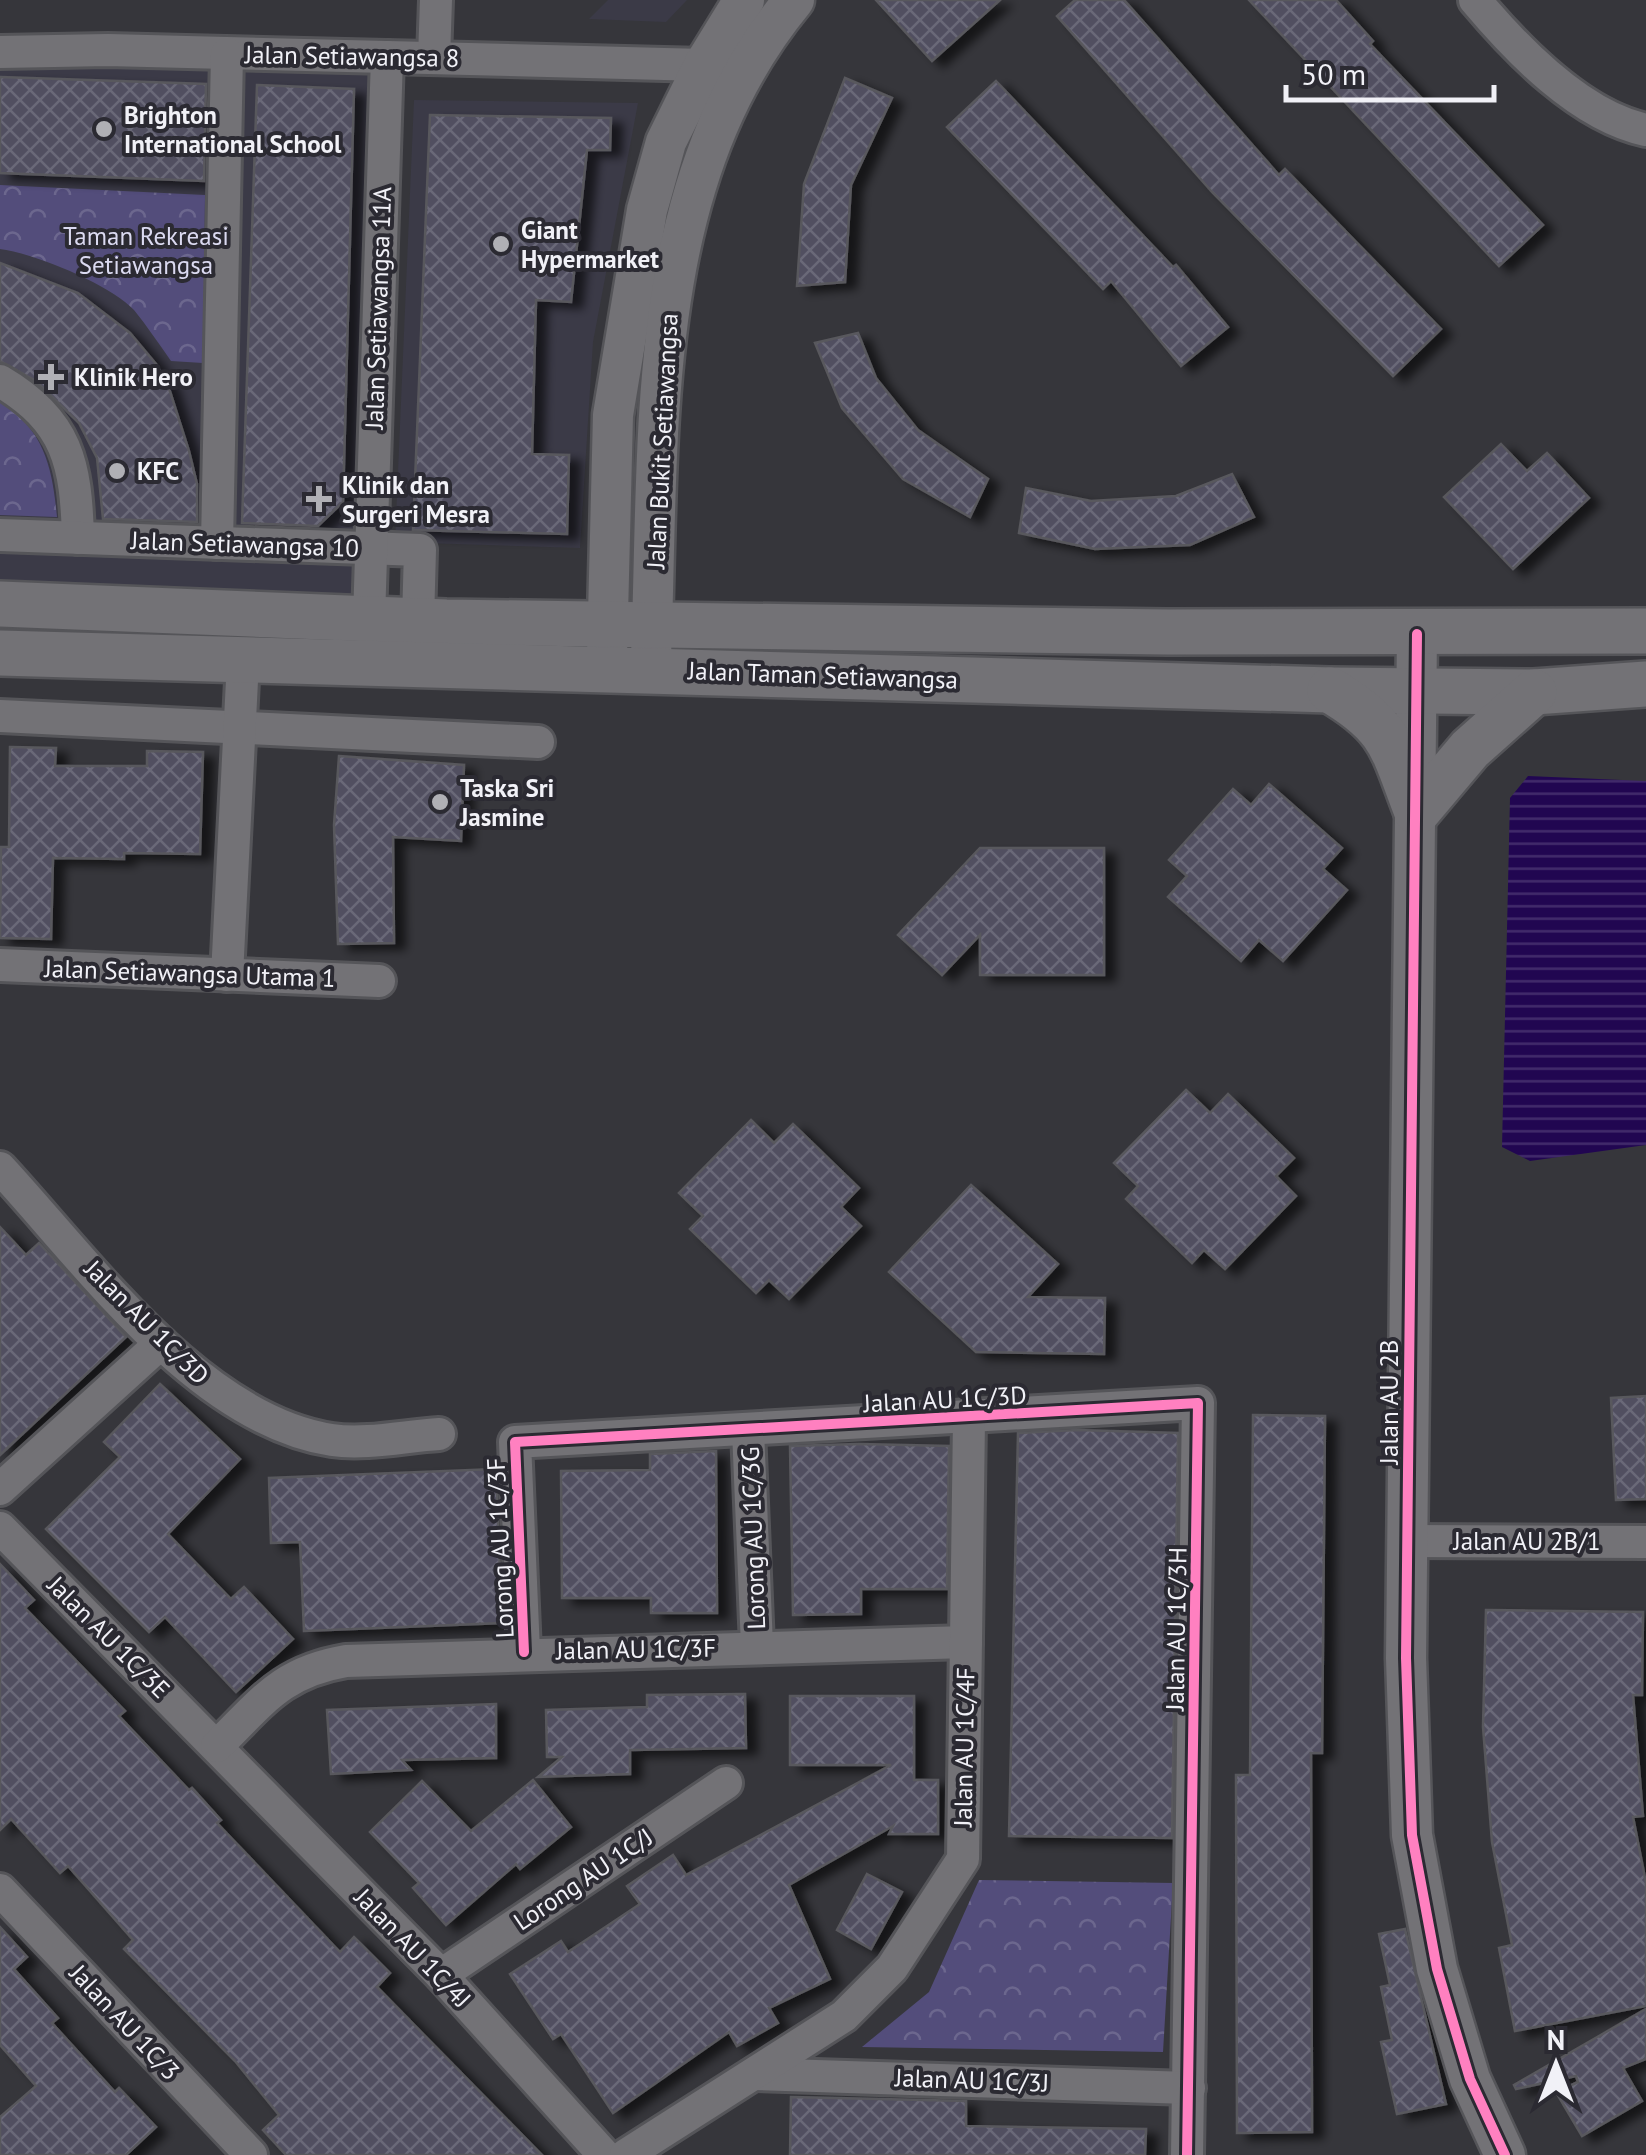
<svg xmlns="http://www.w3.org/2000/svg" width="1646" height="2155" viewBox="0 0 1646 2155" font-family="'PT Sans',sans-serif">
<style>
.built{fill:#3b3a47}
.park{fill:url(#park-crowns)}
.water{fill:url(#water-rules)}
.building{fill:url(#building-cross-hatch);stroke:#59585d;stroke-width:2.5;filter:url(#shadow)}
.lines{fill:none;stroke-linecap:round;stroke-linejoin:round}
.minor-casing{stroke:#555559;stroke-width:38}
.tertiary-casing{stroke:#555559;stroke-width:45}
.secondary-casing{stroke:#555559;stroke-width:50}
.minor{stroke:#737276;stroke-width:32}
.tertiary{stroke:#737276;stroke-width:40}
.secondary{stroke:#737276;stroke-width:45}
.cycleway-casing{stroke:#2b2a32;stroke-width:16}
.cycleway{stroke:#ff80c0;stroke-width:10}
.poi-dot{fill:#b0b0b5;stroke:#2b2a32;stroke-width:4}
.labels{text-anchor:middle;stroke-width:8;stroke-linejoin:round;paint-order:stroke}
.street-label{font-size:25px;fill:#f1f1f7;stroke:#2b2a32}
.poi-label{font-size:25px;font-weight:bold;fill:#f1f1f7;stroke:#2b2a32;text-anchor:start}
.park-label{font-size:25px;fill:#dbdaf1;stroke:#2b2a32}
</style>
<defs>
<pattern id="park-crowns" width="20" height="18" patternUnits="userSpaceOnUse" patternTransform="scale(2.5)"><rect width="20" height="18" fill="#534d7b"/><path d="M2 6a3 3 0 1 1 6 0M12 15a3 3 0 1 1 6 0" fill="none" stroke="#6c678e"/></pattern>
<pattern id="water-rules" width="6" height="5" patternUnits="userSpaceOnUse" patternTransform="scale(2.5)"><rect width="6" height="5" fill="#210651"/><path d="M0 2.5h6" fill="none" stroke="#422b6b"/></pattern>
<pattern id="building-cross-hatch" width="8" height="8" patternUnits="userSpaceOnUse" patternTransform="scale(2.5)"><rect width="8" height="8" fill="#514f60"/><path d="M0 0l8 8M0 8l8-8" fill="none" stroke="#6a6978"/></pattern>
<filter id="shadow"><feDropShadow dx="11" dy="6" stdDeviation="5" flood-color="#0009"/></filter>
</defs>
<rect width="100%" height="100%" fill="#36363b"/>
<g class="built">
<path d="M 608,0 L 687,0 L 666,22 L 589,19 Z"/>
<path d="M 0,49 L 402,65 L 387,601 L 0,587 Z"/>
<path d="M 414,100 L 638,103 L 593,342 L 580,548 L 395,542 Z"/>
</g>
<g class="park">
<path d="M 0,185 L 205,195 L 203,363 L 171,361 C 159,344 147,326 134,310 C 111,285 34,253 0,249 Z"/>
<path d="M 0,402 C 45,430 52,468 57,517 L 0,515 Z"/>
<path d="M 979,1880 L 1173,1883 L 1163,2052 L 862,2047 L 929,1992 Z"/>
</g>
<path class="water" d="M 1528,776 L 1646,781 L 1646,1145 L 1530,1161 L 1502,1147 L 1510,798 Z"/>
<g class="building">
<path d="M 876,0 L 1000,0 L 932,61 Z"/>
<path d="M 1075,0 L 1124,0 L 1279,175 L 1285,169 L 1441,329 L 1393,376 L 1212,192 L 1057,16 Z"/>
<path d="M 1249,0 L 1336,0 L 1373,41 L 1370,44 L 1543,225 L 1499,266 Z"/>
<path d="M 0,77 L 206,84 L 204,181 L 0,173 Z"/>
<path d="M 845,78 L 892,98 L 851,185 L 845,282 L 797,286 L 804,184 Z"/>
<path d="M 996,81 L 1173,267 L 1176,265 L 1228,327 L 1181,366 L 1111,281 L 1103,289 L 947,127 Z"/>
<path d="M 257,85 L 354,89 L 343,502 L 318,526 L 242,523 Z"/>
<path d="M 430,115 L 611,118 L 610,150 L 587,150 L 571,302 L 536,300 L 532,454 L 569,455 L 567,534 L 413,530 Z"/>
<path d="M 0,263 L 78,293 L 130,333 L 156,364 L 168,385 L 189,451 L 197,484 L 197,522 L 103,519 L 97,458 L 79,423 L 36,381 L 0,361 Z"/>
<path d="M 858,333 L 876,378 L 918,430 L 988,479 L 970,517 L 903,479 L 842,408 L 815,343 Z"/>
<path d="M 1501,444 L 1527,471 L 1547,453 L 1589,498 L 1513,569 L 1444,497 Z"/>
<path d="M 1232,474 L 1254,517 L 1190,545 L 1095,549 L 1019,533 L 1026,488 L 1091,501 L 1176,496 Z"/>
<path d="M 10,747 L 56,748 L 55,766 L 147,766 L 147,751 L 203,752 L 200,854 L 124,853 L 124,859 L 53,858 L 51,939 L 0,938 L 1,847 L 9,847 Z"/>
<path d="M 339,756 L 464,765 L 461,841 L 393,837 L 394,943 L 338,944 L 334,825 Z"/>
<path d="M 1269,784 L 1342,848 L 1323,869 L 1347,890 L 1283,961 L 1259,940 L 1241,961 L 1168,897 L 1187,876 L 1169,860 L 1233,789 L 1251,805 Z"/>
<path d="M 980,848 L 1104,848 L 1104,975 L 980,975 L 980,935 L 942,975 L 898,935 Z"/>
<path d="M 1186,1090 L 1210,1113 L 1228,1094 L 1294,1158 L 1276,1176 L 1296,1196 L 1225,1269 L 1204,1250 L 1192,1263 L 1126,1199 L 1138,1186 L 1114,1163 Z"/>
<path d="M 751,1120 L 774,1143 L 793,1124 L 859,1188 L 841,1207 L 861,1226 L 789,1299 L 769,1280 L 756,1293 L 690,1229 L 703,1216 L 679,1193 Z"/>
<path d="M 971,1185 L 1058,1264 L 1028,1297 L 1105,1298 L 1104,1354 L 976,1352 L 889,1272 Z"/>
<path d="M 0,1227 L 26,1255 L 39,1243 L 126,1337 L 0,1455 Z"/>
<path d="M 160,1384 L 240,1459 L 168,1534 L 231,1599 L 244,1587 L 293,1639 L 236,1692 L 165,1617 L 149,1632 L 46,1529 L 120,1457 L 104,1442 Z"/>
<path d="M 1646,1396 L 1646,1499 L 1616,1500 L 1611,1398 Z"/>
<path d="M 1253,1415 L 1325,1416 L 1322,1753 L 1311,1753 L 1312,2132 L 1237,2133 L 1236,1775 L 1250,1775 Z"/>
<path d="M 1077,1430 L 1178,1433 L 1172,1838 L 1009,1836 L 1018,1433 Z"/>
<path d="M 859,1444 L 949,1446 L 947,1589 L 861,1589 L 861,1614 L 793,1615 L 790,1446 Z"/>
<path d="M 716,1451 L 717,1613 L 651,1613 L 651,1598 L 562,1598 L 561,1471 L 650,1470 L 650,1454 Z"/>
<path d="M 496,1469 L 502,1623 L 304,1631 L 300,1542 L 271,1543 L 269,1478 Z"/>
<path d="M 0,1564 L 34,1600 L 25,1608 L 125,1711 L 119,1716 L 189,1790 L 192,1788 L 221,1820 L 217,1823 L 340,1952 L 354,1937 L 390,1973 L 377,1987 L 542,2155 L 286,2155 L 263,2130 L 279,2115 L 235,2061 L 124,1949 L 133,1940 L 68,1866 L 60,1873 L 11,1819 L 0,1830 Z"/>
<path d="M 1486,1610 L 1643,1612 L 1642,1695 L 1633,1695 L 1643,1816 L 1633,1817 L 1646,1883 L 1646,2006 L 1515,2031 L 1499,1948 L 1512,1945 L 1492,1842 L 1483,1727 Z"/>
<path d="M 745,1694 L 746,1748 L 630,1750 L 630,1774 L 538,1777 L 562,1757 L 547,1757 L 546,1710 L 647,1707 L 647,1695 Z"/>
<path d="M 790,1696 L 914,1696 L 914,1780 L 938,1780 L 938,1834 L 889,1834 L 893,1826 L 789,1885 L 830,1979 L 769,2008 L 778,2023 L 737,2046 L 729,2032 L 613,2113 L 561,2034 L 553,2039 L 510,1974 L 561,1941 L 568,1952 L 640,1904 L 627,1886 L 673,1855 L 686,1875 L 891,1765 L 790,1765 Z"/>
<path d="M 496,1704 L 496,1758 L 402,1760 L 411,1770 L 331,1774 L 327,1710 Z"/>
<path d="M 533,1780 L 571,1827 L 520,1869 L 516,1864 L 446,1925 L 413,1888 L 419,1883 L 370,1832 L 422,1781 L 471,1831 Z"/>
<path d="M 867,1874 L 902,1892 L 871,1949 L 837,1930 Z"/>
<path d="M 0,1927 L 27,1957 L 14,1969 L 58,2018 L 52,2023 L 115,2092 L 119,2088 L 156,2127 L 126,2155 L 0,2155 L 0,2117 L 36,2086 L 0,2045 Z"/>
<path d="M 1405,1929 L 1446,2104 L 1397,2114 L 1381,2042 L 1392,2040 L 1381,1987 L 1390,1985 L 1379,1934 Z"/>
<path d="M 1646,2009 L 1646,2059 L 1623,2068 L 1642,2101 L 1582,2136 L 1556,2092 L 1578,2082 L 1576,2076 L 1516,2089 L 1514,2085 Z"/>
<path d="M 791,2097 L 966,2101 L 966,2126 L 1146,2129 L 1145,2155 L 790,2155 Z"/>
</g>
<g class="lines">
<g class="minor-casing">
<g id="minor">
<path d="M 1475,0 C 1517,50 1580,116 1646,130"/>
<path d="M 0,52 L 108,50 L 704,65"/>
<path d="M 434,58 L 436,0"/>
<path d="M 0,381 C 68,421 76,464 78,538"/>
<path d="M 0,535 L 420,550 L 418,621"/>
<path d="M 217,543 L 227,54"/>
<path d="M 369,619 L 387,57"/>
<path d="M 0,716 L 538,742"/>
<path d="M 0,965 L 379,981"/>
<path d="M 227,975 L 243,661"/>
<path d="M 0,1168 C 87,1262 199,1420 332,1440 C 365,1445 406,1436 439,1434"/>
<path d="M 748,1430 L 757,1646"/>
<path d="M 0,1489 L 161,1343"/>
<path d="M 0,1528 L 441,1975 L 604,2155"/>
<path d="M 1407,1541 L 1646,1542"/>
<path d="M 524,1652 L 515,1442 L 1198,1403 L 1187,2155"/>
<path d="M 217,1746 C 262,1702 281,1672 346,1661 L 966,1642"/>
<path d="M 0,1890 L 251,2155"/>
<path d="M 441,1975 L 726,1783"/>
<path d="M 754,2074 L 1189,2088"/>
<path d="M 626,2155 L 844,2016 L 892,1968 L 963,1859 L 969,1419"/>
</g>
</g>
<g class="tertiary-casing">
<g id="tertiary">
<path d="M 1417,634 L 1406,1658 L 1412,1835 L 1437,1969 L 1470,2079 L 1505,2155"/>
<path d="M 607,656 L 613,415 L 647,210 L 666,142 L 704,65 L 744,0"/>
<path d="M 651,656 C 660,433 642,184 794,0"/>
</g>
</g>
<g class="secondary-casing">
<g id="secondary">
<path d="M 0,604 L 446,622 L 1168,632 L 1646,631"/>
<path d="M 0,653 L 1330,690 L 1534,692 L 1646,684"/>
<path d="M 1330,690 C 1393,727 1392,748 1417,812 L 1470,749 L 1534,692"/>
</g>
</g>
<use href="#minor" class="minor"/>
<use href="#tertiary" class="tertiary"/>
<use href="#secondary" class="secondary"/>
<g class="cycleway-casing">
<g id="cycleway">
<path d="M 1417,634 L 1406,1658 L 1412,1835 L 1437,1969 L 1470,2079 L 1505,2155"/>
<path d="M 524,1652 L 515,1442 L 1198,1403 L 1187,2155"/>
</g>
</g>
<use href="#cycleway" class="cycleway"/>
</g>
<g class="poi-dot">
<circle cx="104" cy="129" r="10"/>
<circle cx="501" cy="244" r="10"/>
<path d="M46 362h10v10h10v10h-10v10h-10v-10h-10v-10h10z"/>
<circle cx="117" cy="471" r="10"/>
<path d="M314 484h10v10h10v10h-10v10h-10v-10h-10v-10h10z"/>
<circle cx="440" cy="802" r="10"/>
</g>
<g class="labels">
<g class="street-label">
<text transform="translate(352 56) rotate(1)" y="9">Jalan Setiawangsa 8</text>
<text transform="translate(378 308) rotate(-88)" y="9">Jalan Setiawangsa 11A</text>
<text transform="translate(662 441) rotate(-87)" y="9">Jalan Bukit Setiawangsa</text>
<text transform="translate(245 544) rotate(2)" y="9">Jalan Setiawangsa 10</text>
<text transform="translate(823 675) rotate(2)" y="9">Jalan Taman Setiawangsa</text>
<text transform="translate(190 973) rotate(2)" y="9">Jalan Setiawangsa Utama 1</text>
<text transform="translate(147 1322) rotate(45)" y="9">Jalan AU 1C/3D</text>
<text transform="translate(945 1399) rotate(-3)" y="9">Jalan AU 1C/3D</text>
<text transform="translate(1389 1402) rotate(-90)" y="9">Jalan AU 2B</text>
<text transform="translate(753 1538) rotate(-92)" y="9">Lorong AU 1C/3G</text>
<text x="1527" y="1550">Jalan AU 2B/1</text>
<text transform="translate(500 1548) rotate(-93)" y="9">Lorong AU 1C/3F</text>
<text transform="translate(1176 1629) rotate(-89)" y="9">Jalan AU 1C/3H</text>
<text transform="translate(109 1637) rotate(45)" y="9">Jalan AU 1C/3E</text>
<text transform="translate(636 1649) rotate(-1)" y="9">Jalan AU 1C/3F</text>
<text transform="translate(964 1747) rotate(-89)" y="9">Jalan AU 1C/4F</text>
<text transform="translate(583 1879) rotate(-34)" y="9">Lorong AU 1C/J</text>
<text transform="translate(413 1948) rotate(46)" y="9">Jalan AU 1C/4J</text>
<text transform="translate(125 2022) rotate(47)" y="9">Jalan AU 1C/3</text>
<text transform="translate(972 2080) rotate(2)" y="9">Jalan AU 1C/3J</text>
</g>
<g class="poi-label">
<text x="124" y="124">Brighton<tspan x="124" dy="29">International School</tspan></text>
<text x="521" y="239">Giant<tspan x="521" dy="29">Hypermarket</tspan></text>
<text x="74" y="386">Klinik Hero</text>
<text x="137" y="480">KFC</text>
<text x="342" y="494">Klinik dan<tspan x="342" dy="29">Surgeri Mesra</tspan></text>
<text x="460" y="797">Taska Sri<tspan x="460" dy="29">Jasmine</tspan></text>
</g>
<g class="park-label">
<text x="146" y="245">Taman Rekreasi<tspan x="146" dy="29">Setiawangsa</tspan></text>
</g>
</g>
<g transform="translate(1556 2065)" stroke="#2b2a32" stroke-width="8" paint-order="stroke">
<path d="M0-8L18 38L0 25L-18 38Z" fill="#f1f1f7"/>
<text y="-15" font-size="28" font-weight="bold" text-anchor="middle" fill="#f1f1f7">N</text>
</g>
<path d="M1286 85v15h208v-15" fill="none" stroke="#f1f1f7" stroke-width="5"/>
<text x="1301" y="85" font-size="30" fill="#f1f1f7" stroke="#2b2a32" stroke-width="8" paint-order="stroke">50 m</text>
</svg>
